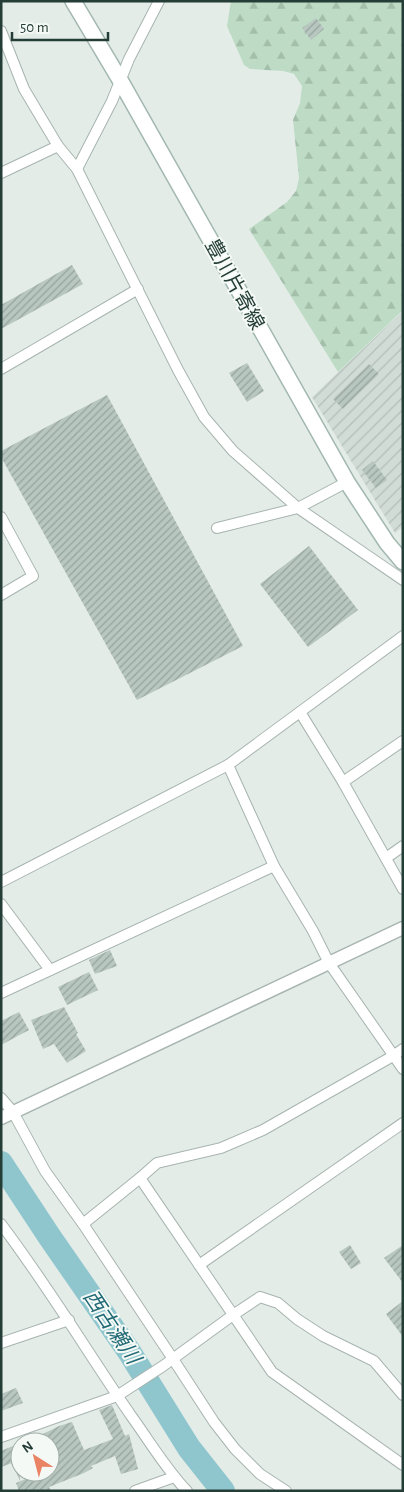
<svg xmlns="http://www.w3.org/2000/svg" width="404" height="1492" viewBox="0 0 404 1492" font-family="'Alegreya Sans','Noto Sans JP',sans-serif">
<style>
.industrial{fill:url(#industrial-furrows)}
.forest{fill:url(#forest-firs)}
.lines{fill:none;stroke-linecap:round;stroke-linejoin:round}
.river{stroke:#8fc6ce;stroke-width:24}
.building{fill:url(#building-hatch)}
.minor-casing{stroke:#a7b4af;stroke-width:12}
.tertiary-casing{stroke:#a7b4af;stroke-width:15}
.secondary-casing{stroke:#a2b8b0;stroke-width:18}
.minor{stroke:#fff;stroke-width:10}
.tertiary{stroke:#fff;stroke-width:12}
.secondary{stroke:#fff;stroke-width:15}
.labels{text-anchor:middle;stroke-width:4;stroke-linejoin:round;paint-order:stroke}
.street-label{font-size:20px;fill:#243d36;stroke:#f4f9f6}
.water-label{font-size:21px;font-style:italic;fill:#216a76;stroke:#f4f9f6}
</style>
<defs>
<pattern id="industrial-furrows" width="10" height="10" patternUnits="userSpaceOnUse" patternTransform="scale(1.25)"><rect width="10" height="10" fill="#d2dcd7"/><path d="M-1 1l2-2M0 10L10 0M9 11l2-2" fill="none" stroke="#b4beb9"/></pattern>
<pattern id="forest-firs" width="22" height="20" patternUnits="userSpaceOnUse" patternTransform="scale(1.25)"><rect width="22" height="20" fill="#bedcc5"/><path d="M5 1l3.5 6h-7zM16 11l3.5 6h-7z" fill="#a3beaa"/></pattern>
<pattern id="building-hatch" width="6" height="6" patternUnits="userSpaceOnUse" patternTransform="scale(1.25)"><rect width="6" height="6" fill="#b9c7c1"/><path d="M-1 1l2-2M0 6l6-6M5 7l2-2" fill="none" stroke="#96a39e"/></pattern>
</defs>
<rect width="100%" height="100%" fill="#e4ece8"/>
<path class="industrial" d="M 403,311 L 403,527 L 395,533 L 312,397 Z"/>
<path class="forest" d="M 231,1 L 403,1 L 403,310 L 338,372 L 249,229 L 287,202 L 296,191 L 299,178 L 293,120 L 300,103 L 302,86 L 294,74 L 283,71 L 250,69 L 244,65 L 227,26 Z"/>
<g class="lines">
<path class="river" d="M 1,1163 L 49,1236 L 130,1353 L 189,1448 L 223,1491"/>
</g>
<g class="building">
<path d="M 316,18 L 324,29 L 311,40 L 302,28 Z"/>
<path d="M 72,265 L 83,284 L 1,329 L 1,305 Z"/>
<path d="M 247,363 L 264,391 L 247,402 L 229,373 Z"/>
<path d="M 369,364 L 379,374 L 343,409 L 333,399 Z"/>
<path d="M 107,395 L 243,646 L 137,700 L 1,457 L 1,451 Z"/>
<path d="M 373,461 L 387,480 L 376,488 L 362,470 Z"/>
<path d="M 309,546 L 358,610 L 308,647 L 260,584 Z"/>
<path d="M 110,950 L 117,966 L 95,974 L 89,960 Z"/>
<path d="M 89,972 L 98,990 L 67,1005 L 58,987 Z"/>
<path d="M 64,1007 L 78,1033 L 76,1034 L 86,1051 L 67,1063 L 54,1044 L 43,1049 L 31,1020 Z"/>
<path d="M 19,1012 L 29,1030 L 1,1045 L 1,1021 Z"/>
<path d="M 350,1245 L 361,1263 L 351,1269 L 339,1252 Z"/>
<path d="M 403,1245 L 403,1283 L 384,1258 Z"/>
<path d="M 403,1301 L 403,1337 L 386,1314 Z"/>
<path d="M 16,1388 L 23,1403 L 1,1411 L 1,1394 Z"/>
<path d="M 112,1405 L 125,1436 L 129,1434 L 138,1469 L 121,1474 L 115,1456 L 91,1466 L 93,1468 L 84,1473 L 49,1487 L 51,1491 L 19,1491 L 16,1483 L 42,1472 L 50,1472 L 50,1442 L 27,1442 L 59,1426 L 72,1422 L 84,1450 L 113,1439 L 99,1410 Z"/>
<path d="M 20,1443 L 20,1481 L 12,1463 L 1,1467 L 1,1451 Z"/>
</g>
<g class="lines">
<g class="minor-casing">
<g id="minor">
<path d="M 1,31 L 24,89 L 58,146 L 77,169 L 178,370 L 204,417 L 233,451 L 298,508 L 403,580"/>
<path d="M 77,169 L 112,101 L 129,59 L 159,1"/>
<path d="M 1,173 L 58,146"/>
<path d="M 1,369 L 138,289"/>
<path d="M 1,517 L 33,576 L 1,595"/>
<path d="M 217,528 L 298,508 L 347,482"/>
<path d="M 300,712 L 343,782 L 403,889"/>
<path d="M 228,765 L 274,866 L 313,931 L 329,963 L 403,1069"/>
<path d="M 343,782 L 403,741"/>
<path d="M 386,858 L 403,846"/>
<path d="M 1,882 L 228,765 L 403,636"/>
<path d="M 1,904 L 50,970"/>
<path d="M 1,993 L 274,866"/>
<path d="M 1,1098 L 13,1112 L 45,1171 L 83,1224 L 173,1359 L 214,1422 L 235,1449 L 260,1474 L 286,1491"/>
<path d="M 140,1178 L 272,1372 L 403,1465"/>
<path d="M 1,1224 C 48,1286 88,1353 132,1417 C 150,1442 166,1469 187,1491"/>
<path d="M 83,1224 L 140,1178 L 157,1163 L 221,1148 L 263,1130 L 393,1056 L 403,1049"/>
<path d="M 199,1265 L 403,1123"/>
<path d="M 1,1343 L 69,1320"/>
<path d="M 1,1437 L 117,1396 L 163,1366 L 233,1315 L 260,1297 L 278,1303 L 297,1319 L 323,1336 L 374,1361 L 403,1395"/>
<path d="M 135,1491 L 174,1477"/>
</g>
</g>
<g class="tertiary-casing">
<path id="tertiary" d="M 1,1118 L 403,928"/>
</g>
<g class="secondary-casing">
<path id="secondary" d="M 73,1 L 120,80 L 347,482 L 387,543 L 403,562"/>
</g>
<use href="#minor" class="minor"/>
<use href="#tertiary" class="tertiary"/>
<use href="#secondary" class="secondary"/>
</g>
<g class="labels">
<g class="street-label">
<text transform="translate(235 284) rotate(61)" y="7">豊川片寄線</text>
</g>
<g class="water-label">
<text transform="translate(112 1327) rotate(56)" y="7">西古瀬川</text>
</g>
</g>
<rect width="404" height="1492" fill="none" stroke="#243d36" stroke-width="5"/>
<g transform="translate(35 1457) rotate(324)"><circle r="24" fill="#f4f9f6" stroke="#a1aea9"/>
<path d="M0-4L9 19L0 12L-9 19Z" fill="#ea8264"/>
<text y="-8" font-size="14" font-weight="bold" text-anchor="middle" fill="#243d36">N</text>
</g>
<path d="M12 32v8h96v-8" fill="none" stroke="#243d36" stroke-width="2.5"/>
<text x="20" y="32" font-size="15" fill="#243d36" stroke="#f4f9f6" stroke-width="4" paint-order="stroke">50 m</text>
</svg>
